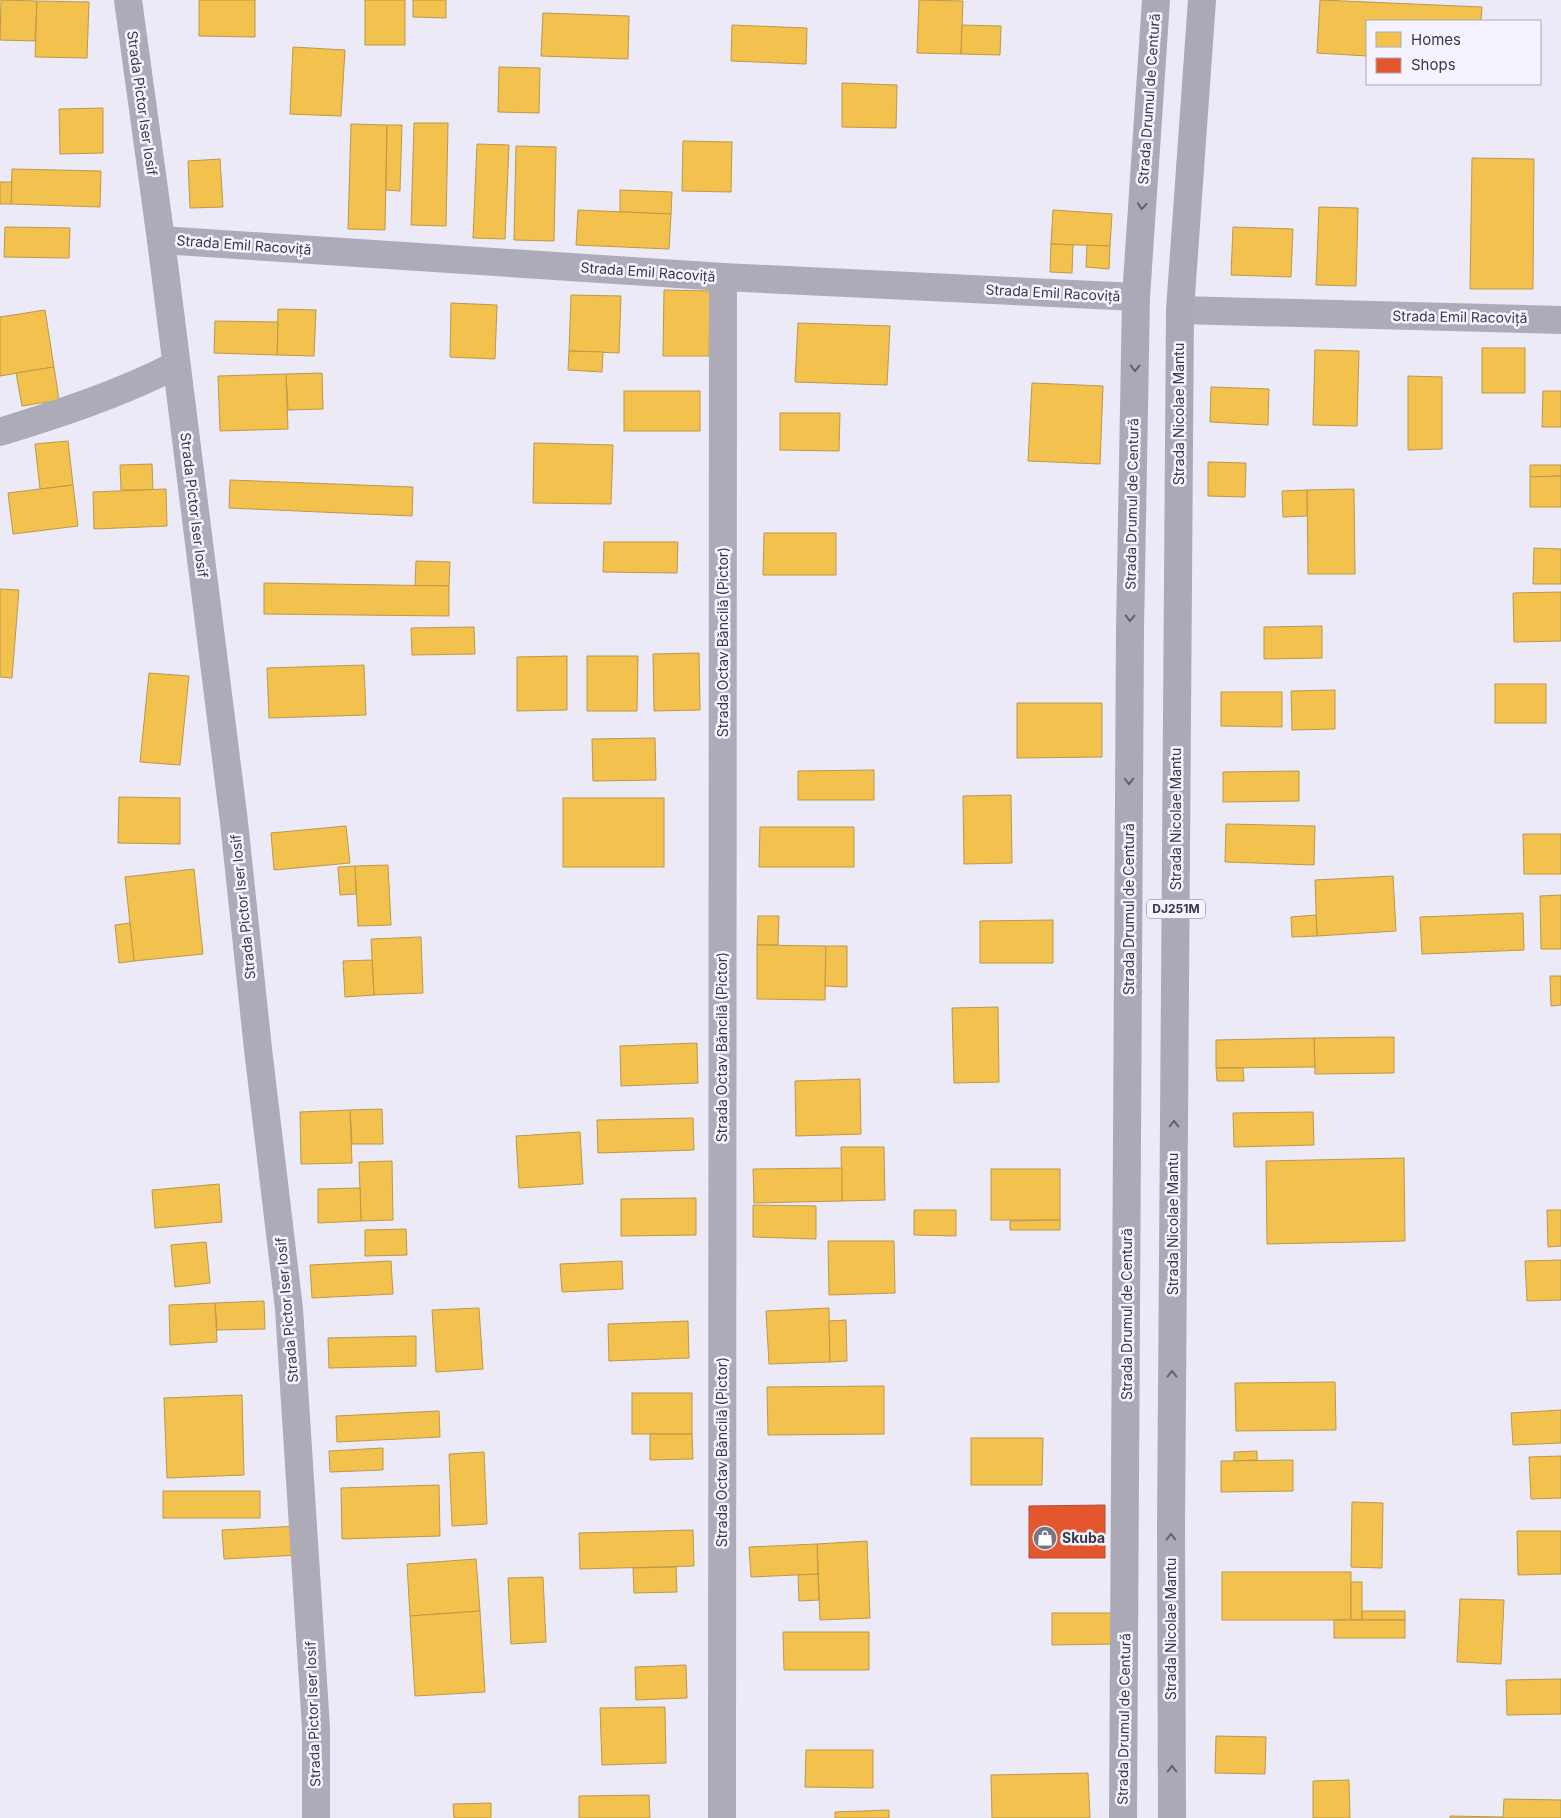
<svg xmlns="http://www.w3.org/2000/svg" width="1561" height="1818" viewBox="0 0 1561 1818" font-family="Inter,sans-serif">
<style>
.homes{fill:#f2c14e;stroke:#bb984b}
.shops{fill:#e4572e;stroke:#b14e35}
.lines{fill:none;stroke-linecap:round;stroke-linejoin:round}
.street{stroke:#adabb8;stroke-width:28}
.highway{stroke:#aba9b7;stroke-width:28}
.oneway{stroke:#62606c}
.labels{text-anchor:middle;stroke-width:5;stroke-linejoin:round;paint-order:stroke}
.shield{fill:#f5f3ff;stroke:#72707c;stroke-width:1}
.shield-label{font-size:12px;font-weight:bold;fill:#3a3844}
.street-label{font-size:14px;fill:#3a3844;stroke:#f5f3ff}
.poi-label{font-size:14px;font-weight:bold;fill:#3a3844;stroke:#f5f3ff;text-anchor:start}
</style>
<rect width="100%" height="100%" fill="#eceaf6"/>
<g class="homes">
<path d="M 1,0 L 37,1 L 35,41 L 0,40 Z"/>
<path d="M 199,0 L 255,0 L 255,37 L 199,36 Z"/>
<rect x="365" y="0" width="40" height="45"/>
<path d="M 413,0 L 446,0 L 446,18 L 413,17 Z"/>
<path d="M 919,0 L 963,1 L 961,54 L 917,53 Z"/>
<path d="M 1320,0 L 1482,7 L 1481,21 L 1367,21 L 1367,56 L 1317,53 Z"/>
<path d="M 37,1 L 89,2 L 87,58 L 35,57 Z"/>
<path d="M 543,13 L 629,16 L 628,59 L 541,56 Z"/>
<path d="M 732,25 L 807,28 L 806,64 L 731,61 Z"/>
<path d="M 962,25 L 1001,26 L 1000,55 L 961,54 Z"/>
<path d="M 293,47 L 345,50 L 341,116 L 290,114 Z"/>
<path d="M 499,67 L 540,68 L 539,113 L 498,112 Z"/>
<path d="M 842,83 L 897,85 L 896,128 L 842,127 Z"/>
<path d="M 103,108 L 103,153 L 60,154 L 59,109 Z"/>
<path d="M 414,123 L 448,123 L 446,226 L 411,225 Z"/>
<path d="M 351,124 L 387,125 L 385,230 L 348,229 Z"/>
<path d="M 387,125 L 402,125 L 400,191 L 386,190 Z"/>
<path d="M 683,141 L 732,142 L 731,192 L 682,191 Z"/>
<path d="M 477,144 L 509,145 L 505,239 L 473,238 Z"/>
<path d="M 516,146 L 556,147 L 554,241 L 514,240 Z"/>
<path d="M 1472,158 L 1534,159 L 1533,289 L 1470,289 Z"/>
<path d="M 220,159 L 223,207 L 190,208 L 188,161 Z"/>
<path d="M 12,169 L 101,171 L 100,207 L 11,204 Z"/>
<path d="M 0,182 L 12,182 L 11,204 L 0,204 Z"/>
<path d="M 620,190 L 672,192 L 671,214 L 620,212 Z"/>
<path d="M 1319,207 L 1358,208 L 1356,286 L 1316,285 Z"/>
<path d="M 578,210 L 671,214 L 669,249 L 576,245 Z"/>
<path d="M 1053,210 L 1112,214 L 1110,246 L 1051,244 Z"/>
<path d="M 5,227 L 70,228 L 69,258 L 4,257 Z"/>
<path d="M 1233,227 L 1293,229 L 1291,277 L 1231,275 Z"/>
<path d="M 1051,244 L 1073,245 L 1072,273 L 1050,272 Z"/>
<path d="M 1087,245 L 1110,246 L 1109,269 L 1086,267 Z"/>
<path d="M 664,290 L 710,291 L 709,356 L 663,356 Z"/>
<path d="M 571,295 L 621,296 L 619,353 L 569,351 Z"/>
<path d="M 451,303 L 497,305 L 495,359 L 450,357 Z"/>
<path d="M 278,309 L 316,310 L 314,356 L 277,355 Z"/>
<path d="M 45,310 L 54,367 L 0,376 L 0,317 Z"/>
<path d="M 215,321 L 278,322 L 277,355 L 214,353 Z"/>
<path d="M 798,323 L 890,326 L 887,385 L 795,382 Z"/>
<rect x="1482" y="348" width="43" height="45"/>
<path d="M 1315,350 L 1359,351 L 1357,426 L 1313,425 Z"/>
<path d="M 569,351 L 603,352 L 602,372 L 568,370 Z"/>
<path d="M 54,367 L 59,400 L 22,406 L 16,373 Z"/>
<path d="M 322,373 L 323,409 L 288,410 L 286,374 Z"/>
<path d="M 286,374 L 288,429 L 220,431 L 218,376 Z"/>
<path d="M 1408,376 L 1442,377 L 1442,449 L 1408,450 Z"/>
<path d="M 1032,383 L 1103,386 L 1100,464 L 1028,461 Z"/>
<path d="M 1211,387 L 1269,389 L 1268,425 L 1210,422 Z"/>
<rect x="624" y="391" width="76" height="40"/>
<path d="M 1543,391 L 1561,391 L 1561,427 L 1542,427 Z"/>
<path d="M 780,413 L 840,413 L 839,451 L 780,450 Z"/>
<path d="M 68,441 L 73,485 L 40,489 L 35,444 Z"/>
<path d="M 534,443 L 613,445 L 611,504 L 533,503 Z"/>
<path d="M 1208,462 L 1246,463 L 1245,497 L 1208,496 Z"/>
<path d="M 152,464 L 153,490 L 121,490 L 120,465 Z"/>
<path d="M 1530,465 L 1561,465 L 1561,476 L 1530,477 Z"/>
<path d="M 1561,476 L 1561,507 L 1530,507 L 1530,477 Z"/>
<path d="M 230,480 L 413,487 L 412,516 L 229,508 Z"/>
<path d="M 73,485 L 78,526 L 13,534 L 8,493 Z"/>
<path d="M 166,489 L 167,526 L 94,529 L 93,492 Z"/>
<path d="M 1354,489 L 1355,574 L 1308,574 L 1307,490 Z"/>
<path d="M 1307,490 L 1307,516 L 1283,517 L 1282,491 Z"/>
<path d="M 764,533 L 836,533 L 836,575 L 763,575 Z"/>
<path d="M 604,542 L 678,542 L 677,573 L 603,572 Z"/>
<path d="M 1534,548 L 1561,549 L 1561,584 L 1533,584 Z"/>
<path d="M 416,561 L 450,562 L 449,586 L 415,586 Z"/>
<path d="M 264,583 L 449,586 L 449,616 L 264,614 Z"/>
<path d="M 0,589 L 19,590 L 12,678 L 0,677 Z"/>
<path d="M 1561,592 L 1561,641 L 1514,642 L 1513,593 Z"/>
<path d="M 1322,626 L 1322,658 L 1264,659 L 1264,627 Z"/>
<path d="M 474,627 L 475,654 L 412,655 L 411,628 Z"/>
<path d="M 699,653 L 700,710 L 654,711 L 653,654 Z"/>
<path d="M 567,656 L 567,710 L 517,711 L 517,657 Z"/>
<path d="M 587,656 L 638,656 L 637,711 L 587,711 Z"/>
<path d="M 364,665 L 366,715 L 269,718 L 267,668 Z"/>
<path d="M 149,673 L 189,676 L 180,765 L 140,762 Z"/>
<rect x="1495" y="684" width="51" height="39"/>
<path d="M 1335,690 L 1335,729 L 1292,730 L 1291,691 Z"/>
<path d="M 1221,692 L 1282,692 L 1282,727 L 1221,726 Z"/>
<path d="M 1017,703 L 1102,703 L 1102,757 L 1017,758 Z"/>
<path d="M 655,738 L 656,780 L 593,781 L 592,739 Z"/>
<path d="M 874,770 L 874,800 L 798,800 L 798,771 Z"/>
<path d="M 1299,771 L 1299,801 L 1223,802 L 1223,772 Z"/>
<path d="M 1011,795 L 1012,863 L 964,864 L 963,796 Z"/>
<path d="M 119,797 L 180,798 L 180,844 L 118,843 Z"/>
<rect x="563" y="798" width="101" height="69"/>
<path d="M 1226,824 L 1315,826 L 1314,865 L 1225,862 Z"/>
<path d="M 346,826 L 350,863 L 274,870 L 271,833 Z"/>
<path d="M 760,827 L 854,827 L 854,867 L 759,867 Z"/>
<path d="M 1523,834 L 1561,834 L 1561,874 L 1524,874 Z"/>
<path d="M 388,865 L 391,925 L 358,926 L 355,866 Z"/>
<path d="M 355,866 L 356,894 L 340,895 L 338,867 Z"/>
<path d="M 194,869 L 203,954 L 134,961 L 125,877 Z"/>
<path d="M 1393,876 L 1396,931 L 1317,936 L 1315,880 Z"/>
<path d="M 1561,895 L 1561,949 L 1541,949 L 1540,896 Z"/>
<path d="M 1523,913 L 1524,950 L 1422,954 L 1420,917 Z"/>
<path d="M 1316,915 L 1317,936 L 1292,937 L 1291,917 Z"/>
<path d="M 758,916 L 779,916 L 778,945 L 757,945 Z"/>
<path d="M 1053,920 L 1053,963 L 980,963 L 980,921 Z"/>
<path d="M 130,923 L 134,961 L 119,963 L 115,925 Z"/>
<path d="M 421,937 L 423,993 L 374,995 L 371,939 Z"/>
<path d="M 757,945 L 826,946 L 825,1000 L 757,999 Z"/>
<path d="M 826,946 L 847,946 L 847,987 L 825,986 Z"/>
<path d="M 372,960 L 374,995 L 345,997 L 343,961 Z"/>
<path d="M 1550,976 L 1561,976 L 1561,1005 L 1551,1006 Z"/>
<path d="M 998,1007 L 999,1082 L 954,1083 L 952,1008 Z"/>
<path d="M 1394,1037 L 1394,1073 L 1315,1074 L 1314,1038 Z"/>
<path d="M 1314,1038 L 1315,1067 L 1216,1068 L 1216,1040 Z"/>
<path d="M 697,1043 L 698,1083 L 621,1086 L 620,1046 Z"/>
<path d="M 1216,1068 L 1243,1068 L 1244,1081 L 1217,1081 Z"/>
<path d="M 860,1079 L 861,1134 L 796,1136 L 795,1081 Z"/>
<path d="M 382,1109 L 383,1144 L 352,1144 L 350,1110 Z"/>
<path d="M 350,1110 L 352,1163 L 301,1164 L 300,1112 Z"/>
<path d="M 1313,1112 L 1314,1145 L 1234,1147 L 1233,1113 Z"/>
<path d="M 693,1118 L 694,1150 L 598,1153 L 597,1120 Z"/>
<path d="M 580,1132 L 583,1184 L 519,1188 L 516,1136 Z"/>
<path d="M 841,1147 L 884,1147 L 885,1200 L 842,1201 Z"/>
<path d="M 1404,1158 L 1405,1241 L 1267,1244 L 1266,1161 Z"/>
<path d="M 392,1161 L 393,1220 L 361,1221 L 359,1162 Z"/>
<path d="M 842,1168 L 842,1201 L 754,1203 L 753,1169 Z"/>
<rect x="991" y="1169" width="69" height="51"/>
<path d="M 219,1184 L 222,1222 L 155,1228 L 152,1190 Z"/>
<path d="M 360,1188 L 361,1221 L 318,1223 L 318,1189 Z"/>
<path d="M 696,1198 L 696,1235 L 621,1236 L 621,1199 Z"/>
<path d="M 753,1205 L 816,1206 L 816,1239 L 753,1237 Z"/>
<path d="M 914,1210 L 956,1210 L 956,1236 L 914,1235 Z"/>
<path d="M 1547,1210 L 1561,1210 L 1561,1246 L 1548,1247 Z"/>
<path d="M 1060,1220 L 1060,1230 L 1010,1230 L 1010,1221 Z"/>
<path d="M 406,1229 L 407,1255 L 365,1256 L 365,1230 Z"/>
<path d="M 828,1241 L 894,1241 L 895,1293 L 829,1295 Z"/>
<path d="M 206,1242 L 210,1283 L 175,1287 L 171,1245 Z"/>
<path d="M 1561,1260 L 1561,1300 L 1527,1301 L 1525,1261 Z"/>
<path d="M 391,1261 L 393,1294 L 312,1298 L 310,1265 Z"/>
<path d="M 622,1261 L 623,1289 L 562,1292 L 560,1264 Z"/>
<path d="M 264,1301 L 265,1329 L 217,1330 L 215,1303 Z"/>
<path d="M 215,1303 L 217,1342 L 170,1345 L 169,1305 Z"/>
<path d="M 479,1308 L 483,1369 L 436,1372 L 432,1310 Z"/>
<path d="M 829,1308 L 830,1362 L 769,1364 L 766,1311 Z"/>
<path d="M 846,1320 L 847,1361 L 830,1362 L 829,1321 Z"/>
<path d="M 688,1321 L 689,1358 L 609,1361 L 608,1324 Z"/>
<path d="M 416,1336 L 416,1366 L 329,1368 L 328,1338 Z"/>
<path d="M 1335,1382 L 1336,1430 L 1236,1431 L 1235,1383 Z"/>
<path d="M 884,1386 L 884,1434 L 768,1435 L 767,1387 Z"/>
<rect x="632" y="1393" width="60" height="41"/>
<path d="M 242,1395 L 244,1475 L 167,1478 L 164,1398 Z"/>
<path d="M 1561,1410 L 1561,1443 L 1513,1445 L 1511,1413 Z"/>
<path d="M 439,1411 L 440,1437 L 337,1442 L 336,1416 Z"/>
<path d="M 650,1434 L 692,1434 L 693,1459 L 650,1460 Z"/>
<path d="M 971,1438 L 1043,1438 L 1042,1485 L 971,1485 Z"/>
<path d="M 383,1448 L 383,1470 L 330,1472 L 329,1451 Z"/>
<path d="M 1257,1451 L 1257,1460 L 1234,1461 L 1234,1452 Z"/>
<path d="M 484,1452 L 487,1524 L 452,1526 L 449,1454 Z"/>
<path d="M 1561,1456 L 1561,1498 L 1531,1499 L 1529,1457 Z"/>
<path d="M 1293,1460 L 1293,1491 L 1221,1492 L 1221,1461 Z"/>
<path d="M 439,1485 L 440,1536 L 342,1539 L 341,1488 Z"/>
<rect x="163" y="1491" width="97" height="27"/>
<path d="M 1352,1502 L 1383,1503 L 1382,1568 L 1351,1567 Z"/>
<path d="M 298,1526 L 299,1555 L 224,1559 L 222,1530 Z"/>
<path d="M 693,1530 L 694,1566 L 580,1569 L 579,1533 Z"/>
<path d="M 1517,1531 L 1561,1531 L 1561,1574 L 1518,1575 Z"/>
<path d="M 867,1541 L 870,1618 L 820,1620 L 817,1544 Z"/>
<path d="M 817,1544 L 818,1574 L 751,1577 L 749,1547 Z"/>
<path d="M 476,1559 L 480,1611 L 410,1616 L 407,1564 Z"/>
<path d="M 676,1567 L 677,1592 L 634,1593 L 633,1568 Z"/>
<rect x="1222" y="1572" width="129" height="48"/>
<path d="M 818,1574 L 819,1600 L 799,1601 L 798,1575 Z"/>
<path d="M 543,1577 L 546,1642 L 511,1644 L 508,1578 Z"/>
<rect x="1351" y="1582" width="11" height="38"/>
<path d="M 1460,1599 L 1504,1600 L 1501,1664 L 1457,1662 Z"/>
<path d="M 480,1611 L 485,1692 L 415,1696 L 410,1616 Z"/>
<rect x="1362" y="1611" width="43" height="9"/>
<path d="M 1052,1613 L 1115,1613 L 1115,1644 L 1052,1645 Z"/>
<rect x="1334" y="1620" width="71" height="18"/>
<path d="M 783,1632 L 869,1632 L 869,1670 L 784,1670 Z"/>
<path d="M 686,1665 L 687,1698 L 636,1700 L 635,1667 Z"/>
<path d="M 1561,1679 L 1561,1714 L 1507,1715 L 1506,1680 Z"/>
<path d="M 665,1707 L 666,1763 L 602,1765 L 600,1708 Z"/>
<path d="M 1216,1736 L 1266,1737 L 1265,1774 L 1215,1773 Z"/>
<path d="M 806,1750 L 873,1750 L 873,1788 L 805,1787 Z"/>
<path d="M 1088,1773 L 1090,1818 L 992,1818 L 991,1775 Z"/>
<path d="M 1349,1780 L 1350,1818 L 1313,1818 L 1313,1781 Z"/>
<path d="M 649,1795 L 650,1818 L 579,1818 L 579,1796 Z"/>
<path d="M 1504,1799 L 1561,1800 L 1561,1818 L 1503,1818 Z"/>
<path d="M 491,1803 L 491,1818 L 454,1818 L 453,1804 Z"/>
<path d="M 889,1810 L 889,1818 L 835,1818 L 835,1812 Z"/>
<path d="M 1450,1816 L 1503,1817 L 1503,1818 L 1450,1818 Z"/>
</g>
<path class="shops" d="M 1105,1505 L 1105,1558 L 1029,1558 L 1029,1506 Z"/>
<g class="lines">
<g class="street">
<path d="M 128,0 L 161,240 L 234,822 L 258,1049 L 289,1309 L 316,1728 L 316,1818"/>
<path d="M 161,240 L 723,277 L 1136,297"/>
<path d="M 1180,310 L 1561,320"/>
<path d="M 0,432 C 61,413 120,394 176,365"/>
<path d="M 722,1818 L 723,277"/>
</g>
<g class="highway">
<path d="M 1123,1818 L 1130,630 L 1136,297 L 1156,0"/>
<path d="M 1172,1818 L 1171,1528 L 1180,310 L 1202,0"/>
</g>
</g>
<defs><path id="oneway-chevron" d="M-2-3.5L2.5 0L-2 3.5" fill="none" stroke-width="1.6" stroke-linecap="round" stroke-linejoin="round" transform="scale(1.25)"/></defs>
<g class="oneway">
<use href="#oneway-chevron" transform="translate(1142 206) rotate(94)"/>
<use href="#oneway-chevron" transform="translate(1135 368) rotate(91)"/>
<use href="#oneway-chevron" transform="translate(1130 618) rotate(91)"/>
<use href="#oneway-chevron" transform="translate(1129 781) rotate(90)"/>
<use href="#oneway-chevron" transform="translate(1174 1124) rotate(-90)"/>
<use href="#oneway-chevron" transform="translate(1172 1374) rotate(-90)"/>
<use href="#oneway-chevron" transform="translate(1171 1537) rotate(-90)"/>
<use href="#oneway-chevron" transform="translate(1172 1769) rotate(-90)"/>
</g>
<defs>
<g id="shop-disc" transform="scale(1.25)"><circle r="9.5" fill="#787682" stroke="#f5f3ff"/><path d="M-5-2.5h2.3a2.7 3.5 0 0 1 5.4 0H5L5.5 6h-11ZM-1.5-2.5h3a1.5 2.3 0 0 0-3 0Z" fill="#fff"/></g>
</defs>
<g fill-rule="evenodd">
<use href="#shop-disc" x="1045" y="1538"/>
</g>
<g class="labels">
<rect class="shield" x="1147" y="899.5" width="58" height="19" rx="4"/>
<g class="shield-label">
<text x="1176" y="913">DJ251M</text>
</g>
<g class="street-label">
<text transform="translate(1149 99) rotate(-86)" y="5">Strada Drumul de Centură</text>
<text transform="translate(142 103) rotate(82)" y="5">Strada Pictor Iser Iosif</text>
<text transform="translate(244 245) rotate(4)" y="5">Strada Emil Racoviță</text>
<text transform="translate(648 272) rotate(4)" y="5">Strada Emil Racoviță</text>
<text transform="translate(1053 293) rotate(3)" y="5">Strada Emil Racoviță</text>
<text transform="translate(1460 317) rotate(1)" y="5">Strada Emil Racoviță</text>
<text transform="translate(1179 414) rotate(-90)" y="5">Strada Nicolae Mantu</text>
<text transform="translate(1132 504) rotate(-89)" y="5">Strada Drumul de Centură</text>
<text transform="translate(194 505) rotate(83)" y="5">Strada Pictor Iser Iosif</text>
<text transform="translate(723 642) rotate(-90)" y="5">Strada Octav Băncilă (Pictor)</text>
<text transform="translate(1176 819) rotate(-90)" y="5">Strada Nicolae Mantu</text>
<text transform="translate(243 907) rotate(-96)" y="5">Strada Pictor Iser Iosif</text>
<text transform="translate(1129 909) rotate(-90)" y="5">Strada Drumul de Centură</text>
<text transform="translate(722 1047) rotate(-90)" y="5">Strada Octav Băncilă (Pictor)</text>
<text transform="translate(1173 1224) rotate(-90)" y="5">Strada Nicolae Mantu</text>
<text transform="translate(287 1310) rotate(-95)" y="5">Strada Pictor Iser Iosif</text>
<text transform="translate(1127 1314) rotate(-90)" y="5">Strada Drumul de Centură</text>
<text transform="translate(722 1452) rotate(-90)" y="5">Strada Octav Băncilă (Pictor)</text>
<text transform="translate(1171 1629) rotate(-90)" y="5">Strada Nicolae Mantu</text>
<text transform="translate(313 1714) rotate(-92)" y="5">Strada Pictor Iser Iosif</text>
<text transform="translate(1124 1719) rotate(-89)" y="5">Strada Drumul de Centură</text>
</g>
<g class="poi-label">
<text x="1062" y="1543">Skuba</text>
</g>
</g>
<rect x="1366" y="20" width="175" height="65" fill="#f5f3ff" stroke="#aaa8b4"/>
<rect x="1376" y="32" width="25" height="15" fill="#f2c14e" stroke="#aaa8b4"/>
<text x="1411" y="45" font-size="15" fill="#3a3844">Homes</text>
<rect x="1376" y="58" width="25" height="15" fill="#e4572e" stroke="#aaa8b4"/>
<text x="1411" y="70" font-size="15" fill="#3a3844">Shops</text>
</svg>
